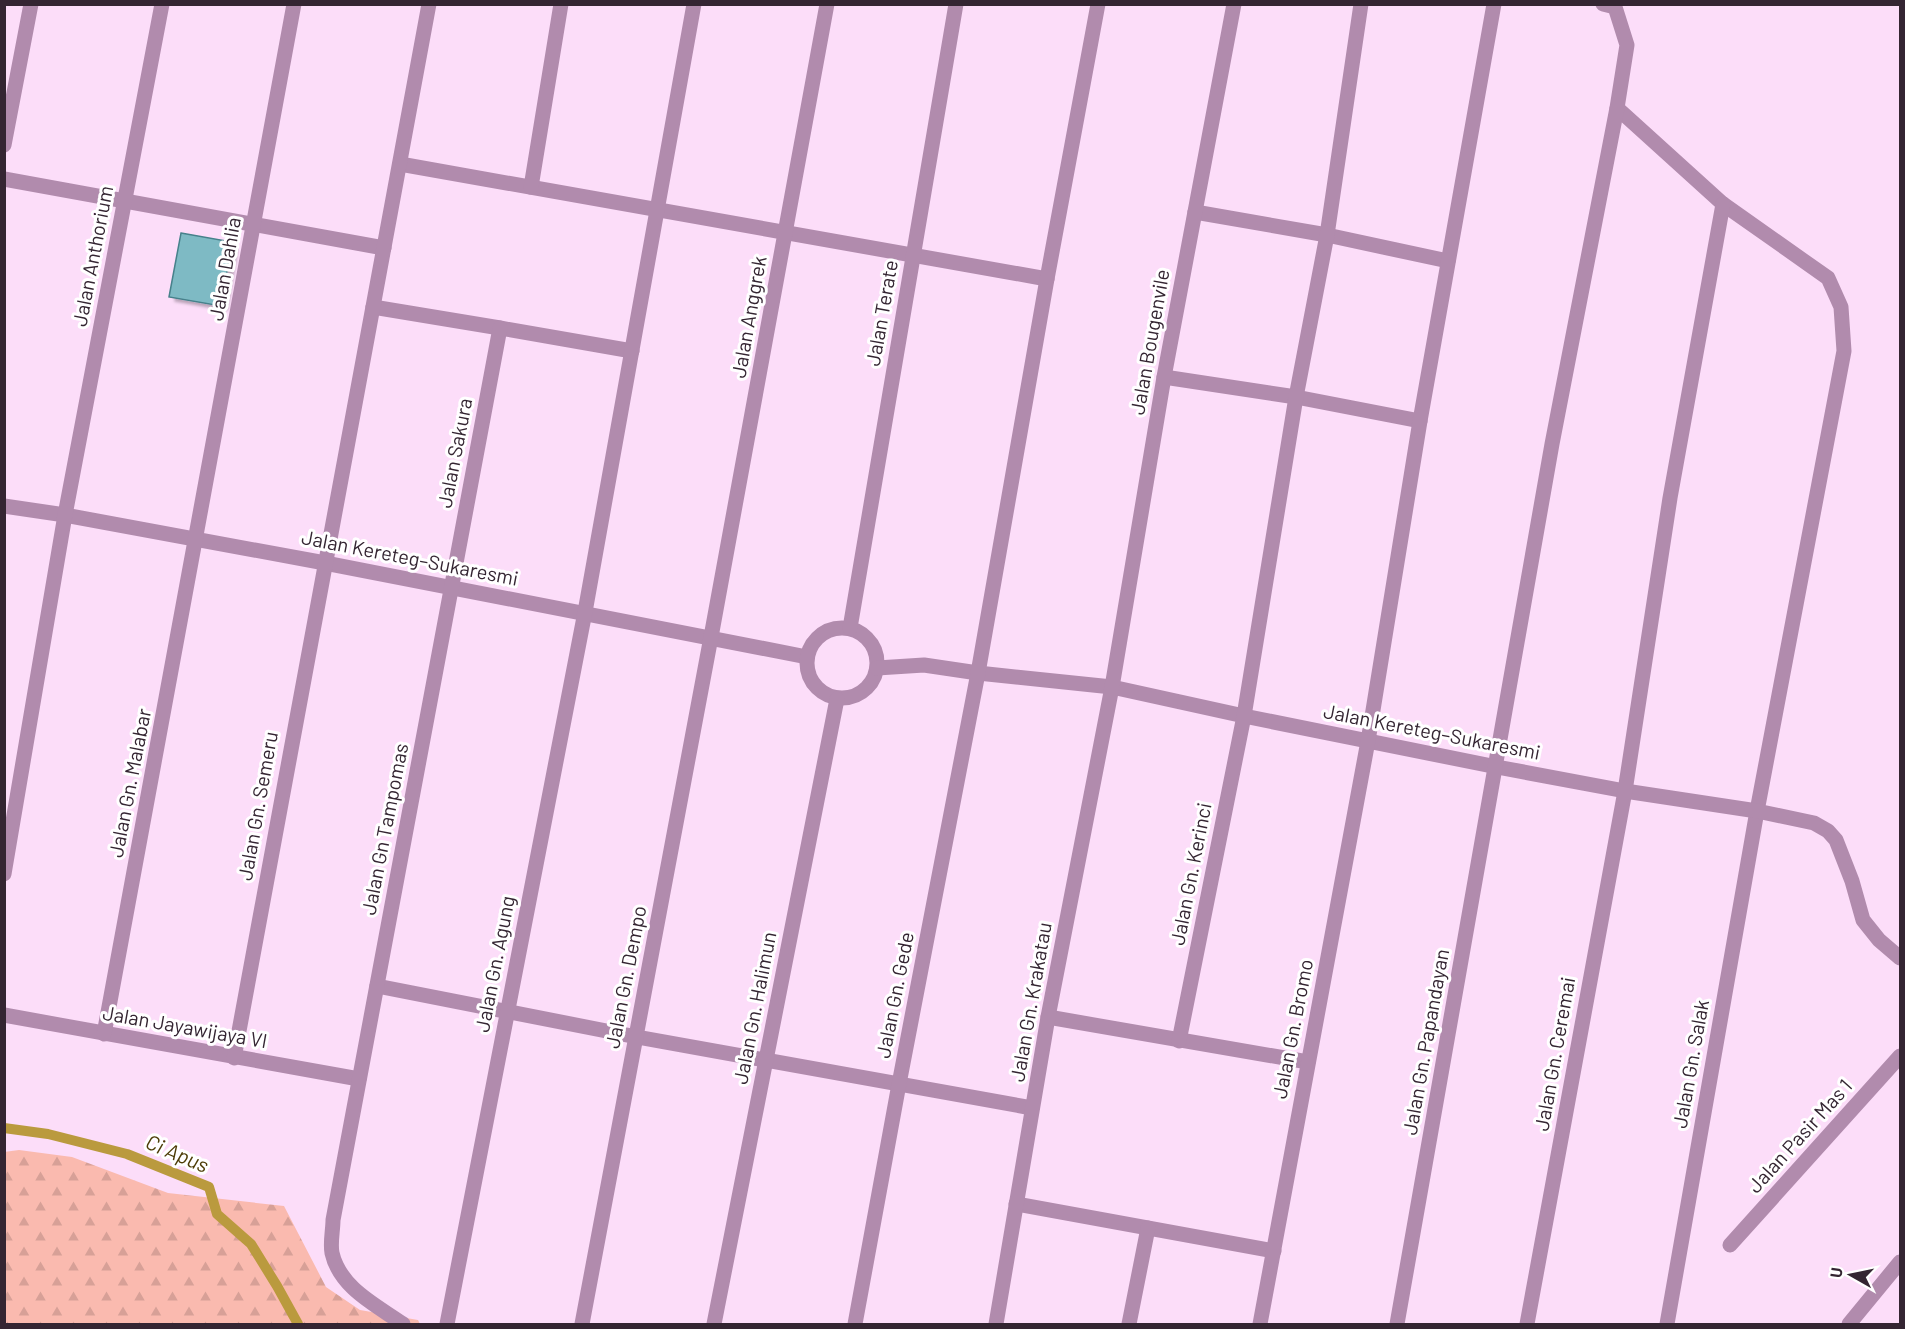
<svg xmlns="http://www.w3.org/2000/svg" width="1905" height="1329" viewBox="0 0 1905 1329" font-family="Barlow,sans-serif">
<style>
.forest{fill:url(#forest-firs)}
.lines{fill:none;stroke-linecap:round;stroke-linejoin:round}
.stream{stroke:#ba9a3e;stroke-width:10}
.building{fill:#7ebac4;stroke:#46818b;stroke-width:1.5;filter:url(#shadow)}
.minor{stroke:#b18bad;stroke-width:15}
.labels{text-anchor:middle;stroke-width:6;stroke-linejoin:round;paint-order:stroke}
.street-label{font-size:20px;fill:#342532;stroke:#fff}
.water-label{font-size:21px;font-style:italic;fill:#4d3c07;stroke:#fff}
</style>
<defs>
<pattern id="forest-firs" width="22" height="20" patternUnits="userSpaceOnUse" patternTransform="scale(1.5)"><rect width="22" height="20" fill="#fabaaf"/><path d="M5 1l3.5 6h-7zM16 11l3.5 6h-7z" fill="#d7a097"/></pattern>
<filter id="shadow"><feDropShadow dx="6" dy="4" stdDeviation="1.5" flood-color="#0004"/></filter>
</defs>
<rect width="100%" height="100%" fill="#fcddf9"/>
<path class="forest" d="M 19,1150 L 72,1157 L 168,1193 L 284,1206 L 326,1287 L 360,1310 L 418,1320 L 420,1324 L 5,1324 L 4,1152 Z"/>
<g class="lines">
<path class="stream" d="M 4,1128 L 48,1134 L 127,1154 L 209,1187 L 217,1214 L 251,1244 L 277,1286 L 298,1324"/>
</g>
<path class="building" d="M 181,233 L 232,242 L 221,306 L 169,297 Z"/>
<g class="lines">
<g class="minor">
<path d="M 1617,108 L 1723,204 L 1828,278 L 1841,307 L 1844,351 L 1757,811 L 1667,1324"/>
<path d="M 4,145 L 31,4"/>
<path d="M 400,164 L 1047,279"/>
<path d="M 4,179 L 384,248"/>
<path d="M 531,187 L 561,4"/>
<path d="M 1195,212 L 1327,235 L 1448,261"/>
<path d="M 373,307 L 500,328 L 632,351"/>
<path d="M 1164,377 L 1296,397 L 1420,421"/>
<path d="M 4,506 L 65,515 L 325,563 L 807,657"/>
<circle cx="842" cy="663" r="35"/>
<path d="M 850,628 L 956,4"/>
<path d="M 877,668 L 924,665 L 978,673 L 1112,687 L 1244,716 L 1497,767 L 1625,791 L 1757,811 L 1814,823 L 1828,831 L 1836,840 L 1852,881 L 1863,920 L 1879,940 L 1900,958"/>
<path d="M 4,874 L 65,515 L 162,4"/>
<path d="M 377,986 L 637,1037 L 1032,1108"/>
<path d="M 4,1015 L 359,1079"/>
<path d="M 1048,1017 L 1308,1062"/>
<path d="M 104,1034 L 294,4"/>
<path d="M 1179,1041 L 1244,716 L 1296,397 L 1327,235 L 1361,4"/>
<path d="M 234,1058 L 429,4"/>
<path d="M 1016,1204 L 1274,1251"/>
<path d="M 1730,1245 L 1900,1056"/>
<path d="M 403,1324 C 376,1305 340,1288 332,1253 C 330,1243 333,1230 333,1220 L 500,328"/>
<path d="M 447,1324 L 585,612 L 694,4"/>
<path d="M 582,1324 L 711,637 L 827,4"/>
<path d="M 714,1324 L 837,699"/>
<path d="M 855,1324 L 899,1084 L 978,673 L 1047,279 L 1098,4"/>
<path d="M 996,1324 L 1048,1017 L 1112,687 L 1164,377 L 1234,4"/>
<path d="M 1129,1324 L 1148,1228"/>
<path d="M 1260,1324 L 1368,741 L 1420,421 L 1494,4"/>
<path d="M 1397,1324 L 1552,444 L 1617,108 L 1627,45 L 1615,7 L 1603,4"/>
<path d="M 1527,1324 L 1625,791 L 1670,498 L 1723,204"/>
<path d="M 1849,1324 L 1900,1262"/>
</g>
</g>
<g class="labels">
<g class="street-label">
<text transform="translate(93 256) rotate(-79)" y="7">Jalan Anthorium</text>
<text transform="translate(225 269) rotate(-80)" y="7">Jalan Dahlia</text>
<text transform="translate(882 313) rotate(-80)" y="7">Jalan Terate</text>
<text transform="translate(749 317) rotate(-80)" y="7">Jalan Anggrek</text>
<text transform="translate(1150 342) rotate(-80)" y="7">Jalan Bougenvile</text>
<text transform="translate(455 453) rotate(-79)" y="7">Jalan Sakura</text>
<text transform="translate(410 558) rotate(11)" y="7">Jalan Kereteg–Sukaresmi</text>
<text transform="translate(1432 732) rotate(11)" y="7">Jalan Kereteg–Sukaresmi</text>
<text transform="translate(130 783) rotate(-79)" y="7">Jalan Gn. Malabar</text>
<text transform="translate(258 806) rotate(-80)" y="7">Jalan Gn. Semeru</text>
<text transform="translate(385 829) rotate(-79)" y="7">Jalan Gn Tampomas</text>
<text transform="translate(1191 874) rotate(-79)" y="7">Jalan Gn. Kerinci</text>
<text transform="translate(495 964) rotate(-79)" y="7">Jalan Gn. Agung</text>
<text transform="translate(626 977) rotate(-79)" y="7">Jalan Gn. Dempo</text>
<text transform="translate(895 995) rotate(-79)" y="7">Jalan Gn. Gede</text>
<text transform="translate(1031 1002) rotate(-80)" y="7">Jalan Gn. Krakatau</text>
<text transform="translate(755 1008) rotate(-79)" y="7">Jalan Gn. Halimun</text>
<text transform="translate(185 1027) rotate(10)" y="7">Jalan Jayawijaya VI</text>
<text transform="translate(1293 1029) rotate(-79)" y="7">Jalan Gn. Bromo</text>
<text transform="translate(1426 1042) rotate(-80)" y="7">Jalan Gn. Papandayan</text>
<text transform="translate(1555 1054) rotate(-80)" y="7">Jalan Gn. Ceremai</text>
<text transform="translate(1691 1064) rotate(-80)" y="7">Jalan Gn. Salak</text>
<text transform="translate(1800 1136) rotate(-48)" y="7">Jalan Pasir Mas 1</text>
</g>
<g class="water-label">
<text transform="translate(177 1154) rotate(23)" y="7">Ci Apus</text>
</g>
</g>
<rect width="1905" height="1329" fill="none" stroke="#342532" stroke-width="12"/>
<g transform="translate(1851 1275) rotate(279)" stroke="#ffffff" stroke-width="4.5" paint-order="stroke">
<path d="M0-4.5L10 22L0 15L-10 22Z" fill="#342532"/>
<text y="-9" font-size="16" font-weight="bold" text-anchor="middle" fill="#342532">U</text>
</g>
</svg>
